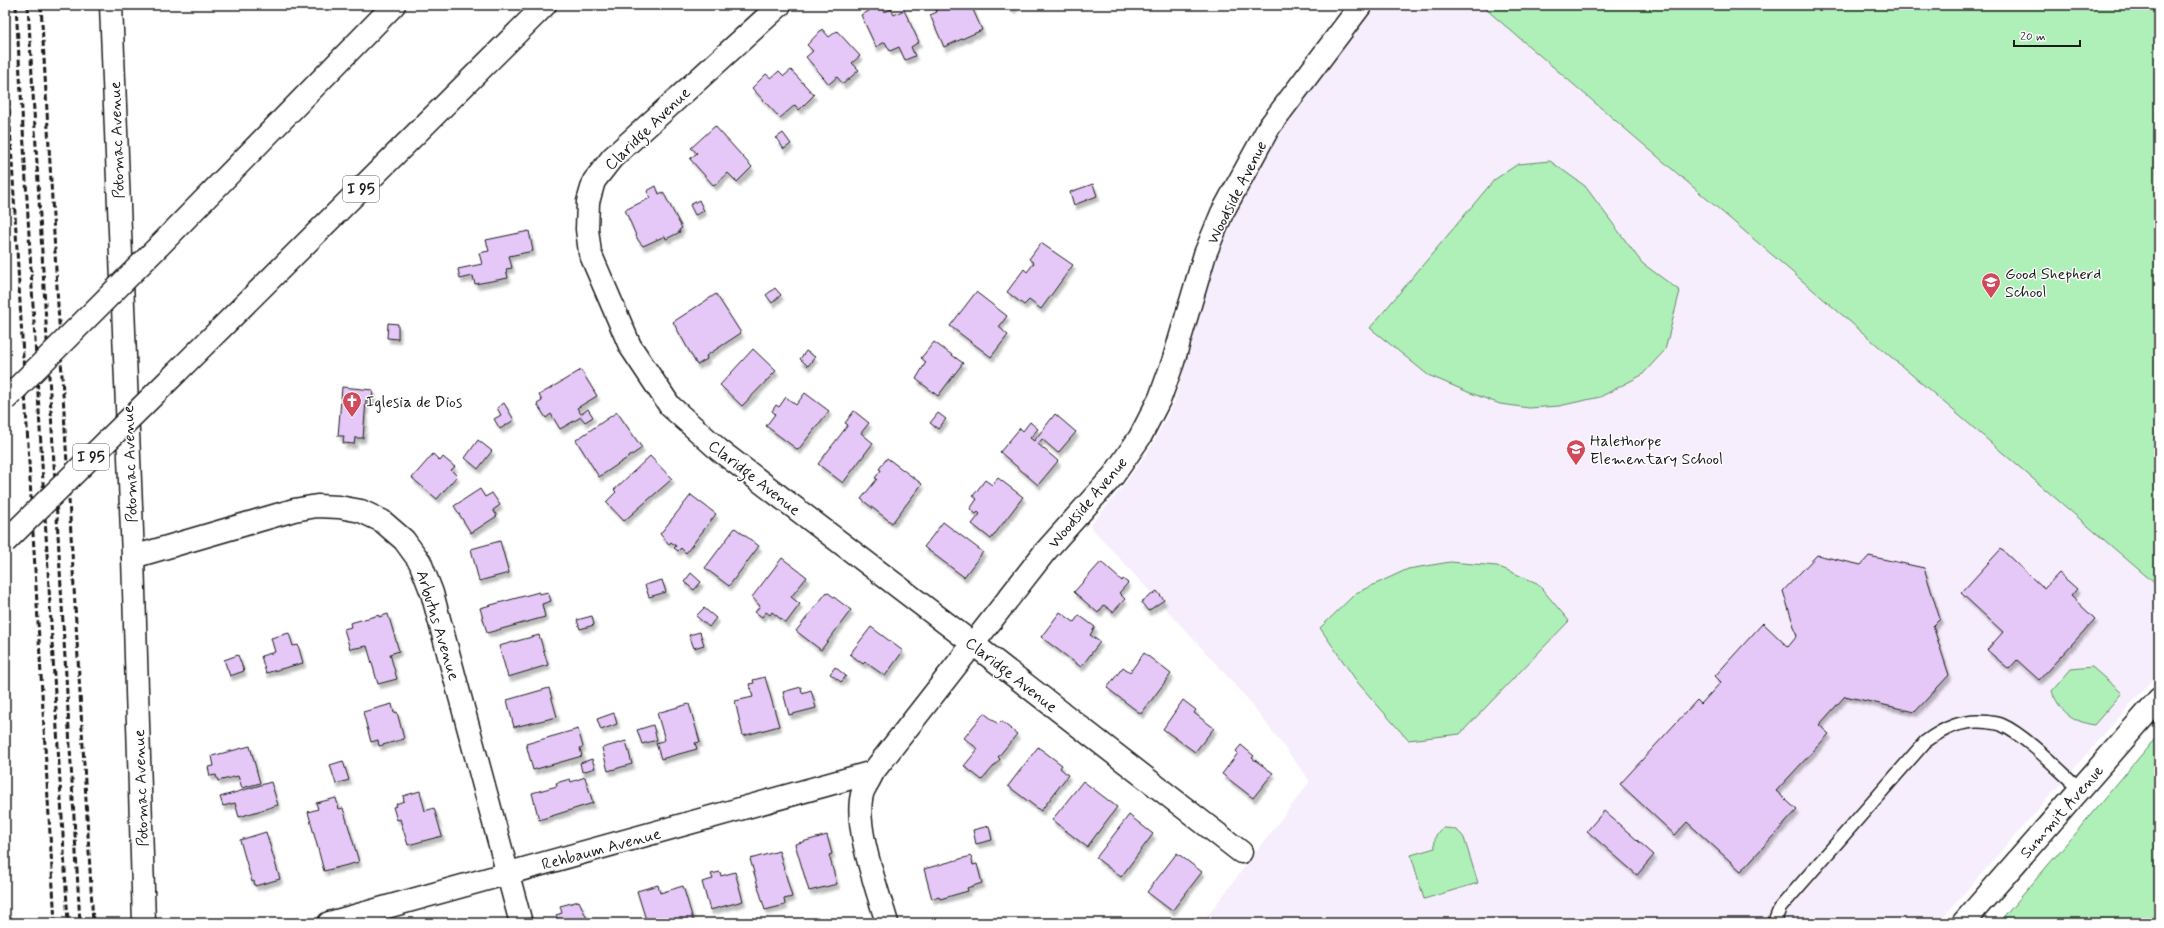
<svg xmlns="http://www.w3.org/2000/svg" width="2164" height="928" viewBox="0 0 2164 928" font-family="Mynerve,sans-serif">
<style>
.built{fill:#f7eefd}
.green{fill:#aff0b8;stroke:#66866a}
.building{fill:#e5c8f7;stroke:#1c1c1c;filter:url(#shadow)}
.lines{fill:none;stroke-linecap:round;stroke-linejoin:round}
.lane-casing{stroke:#1c1c1c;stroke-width:15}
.street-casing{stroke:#1c1c1c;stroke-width:25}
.highway-casing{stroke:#1c1c1c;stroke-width:25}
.lane{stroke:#fff;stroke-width:12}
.street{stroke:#fff;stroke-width:22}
.highway{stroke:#fff;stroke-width:22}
.rail{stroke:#1c1c1c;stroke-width:3;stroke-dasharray:6 3;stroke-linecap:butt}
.highway-bridge-casing{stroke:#1c1c1c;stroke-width:25;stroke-linecap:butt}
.highway-bridge{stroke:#fff;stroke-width:22}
.labels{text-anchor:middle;stroke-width:3;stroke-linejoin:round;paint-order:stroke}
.shield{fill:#fff;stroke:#606060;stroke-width:1}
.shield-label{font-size:15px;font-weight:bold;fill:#1c1c1c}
.street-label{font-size:16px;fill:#1c1c1c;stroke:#fff}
.poi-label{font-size:16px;fill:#1c1c1c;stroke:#fff;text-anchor:start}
</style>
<defs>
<filter id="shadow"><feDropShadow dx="2.5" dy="4.5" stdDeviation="1" flood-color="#0004"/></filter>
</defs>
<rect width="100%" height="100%" fill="#fff"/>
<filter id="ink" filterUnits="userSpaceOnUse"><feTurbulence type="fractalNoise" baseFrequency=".025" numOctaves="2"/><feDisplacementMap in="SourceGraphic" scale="8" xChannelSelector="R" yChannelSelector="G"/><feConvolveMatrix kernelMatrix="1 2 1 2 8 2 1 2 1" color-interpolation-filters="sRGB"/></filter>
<g filter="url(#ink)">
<path class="built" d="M 1375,5 L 2159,5 L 2159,672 L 1938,923 L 1202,923 L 1310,781 L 1247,698 L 1090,526 L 1124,485 L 1151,447 L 1174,403 L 1216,257 L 1251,178 L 1279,136 Z"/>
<g class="green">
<path d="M 1481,5 L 2159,5 L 2159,587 Z"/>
<path d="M 1550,161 L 1585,186 L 1642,263 L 1680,291 L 1665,350 L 1642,375 L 1600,397 L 1559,406 L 1529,408 L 1500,404 L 1468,392 L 1428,375 L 1370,328 L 1494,180 L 1518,164 Z"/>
<path d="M 1450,562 L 1497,566 L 1537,583 L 1569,621 L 1460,734 L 1408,740 L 1358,683 L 1320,628 L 1356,593 L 1408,569 Z"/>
<path d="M 2092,667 L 2122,693 L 2094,725 C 2074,722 2059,711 2052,691 L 2071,669 Z"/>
<path d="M 2159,734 L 2159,923 L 1999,923 Z"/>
<path d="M 1442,828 C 1453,828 1458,829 1464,838 L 1478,883 L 1424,899 L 1411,855 L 1435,848 C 1434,839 1435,834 1442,828 Z"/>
</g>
<g class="building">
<path d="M 866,5 L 881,5 L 885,12 L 891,9 L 894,15 L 904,10 L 919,42 L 911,47 L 915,56 L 905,60 L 899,47 L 890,51 L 885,42 L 876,47 L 861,15 L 869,11 Z"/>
<path d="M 934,5 L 971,5 L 982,30 L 944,47 L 930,15 L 937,12 Z"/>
<path d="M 1006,5 L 1016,5 L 1013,9 Z"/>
<path d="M 822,29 L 829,37 L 837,31 L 860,56 L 852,63 L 859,70 L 843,84 L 837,77 L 829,84 L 806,57 L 813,51 L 807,45 Z"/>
<path d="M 791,70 L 814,95 L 799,110 L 795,105 L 780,118 L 752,88 L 766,74 L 771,78 L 779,71 L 784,76 Z"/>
<path d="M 715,126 L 752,167 L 737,182 L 728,173 L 714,186 L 690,159 L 697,153 L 691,148 Z"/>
<path d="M 783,133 L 791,144 L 784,149 L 776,138 Z"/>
<path d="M 1093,184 L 1097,196 L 1074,205 L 1070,192 Z"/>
<path d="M 656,186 L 659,194 L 663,192 L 682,228 L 679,230 L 680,232 L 666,239 L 665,236 L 643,246 L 638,240 L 625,210 L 650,198 L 647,191 Z"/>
<path d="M 699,200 L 704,211 L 695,215 L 690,205 Z"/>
<path d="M 529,231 L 533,251 L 509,256 L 512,268 L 506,269 L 508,278 L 475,284 L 473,276 L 460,279 L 458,269 L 482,264 L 479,253 L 489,251 L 486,240 Z"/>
<path d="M 1041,243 L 1073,265 L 1041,309 L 1029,300 L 1024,305 L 1007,292 L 1024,269 L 1027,272 L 1034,263 L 1029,259 Z"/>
<path d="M 775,288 L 781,295 L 772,303 L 766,295 Z"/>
<path d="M 976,292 L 1007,316 L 999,327 L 1008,335 L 991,357 L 950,326 Z"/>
<path d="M 716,294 L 741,333 L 706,356 L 707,359 L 697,365 L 673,322 Z"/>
<path d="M 388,323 L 398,324 L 398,339 L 387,338 Z"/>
<path d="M 934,342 L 963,363 L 938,396 L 916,379 L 926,362 L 921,358 Z"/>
<path d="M 753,349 L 776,371 L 742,406 L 720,385 Z"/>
<path d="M 806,351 L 815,357 L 808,366 L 800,359 Z"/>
<path d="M 581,370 L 597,396 L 577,408 L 581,414 L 588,409 L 593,417 L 585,422 L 581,417 L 560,429 L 551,414 L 546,418 L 537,404 L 542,401 L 539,395 Z"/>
<path d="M 342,387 L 373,390 L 372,400 L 366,400 L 363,438 L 355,438 L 354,444 L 343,443 L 344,436 L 338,436 Z"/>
<path d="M 805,393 L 829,411 L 798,450 L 766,426 L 775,414 L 772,411 L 776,405 L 779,407 L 786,397 L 796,405 Z"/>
<path d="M 504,403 L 514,420 L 500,429 L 494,419 L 501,415 L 497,408 Z"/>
<path d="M 854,411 L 869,423 L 861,433 L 873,443 L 843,483 L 818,464 L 848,425 L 845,423 Z"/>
<path d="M 617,412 L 642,448 L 599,477 L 576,440 Z"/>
<path d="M 938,413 L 946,419 L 938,429 L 930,423 Z"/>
<path d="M 1055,414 L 1076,432 L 1058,453 L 1042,439 L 1038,444 L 1058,461 L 1038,485 L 1000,452 L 1020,428 L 1023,431 L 1030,422 L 1038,429 L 1030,438 L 1034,441 Z"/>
<path d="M 478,440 L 492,451 L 478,469 L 465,458 Z"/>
<path d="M 433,454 L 440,461 L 443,457 L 455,467 L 451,470 L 457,476 L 437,499 L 412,478 Z"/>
<path d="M 650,456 L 672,479 L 624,521 L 606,502 L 616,492 L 614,490 Z"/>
<path d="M 887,458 L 922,484 L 892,523 L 861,499 L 877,479 L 875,478 L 881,470 L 879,469 Z"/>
<path d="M 998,478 L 1023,497 L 991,539 L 972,524 L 980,514 L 978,512 L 976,514 L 970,509 L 977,499 L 973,496 L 985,480 L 992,485 Z"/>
<path d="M 480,489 L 485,497 L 492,493 L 500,505 L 493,510 L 497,516 L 471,533 L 454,506 Z"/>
<path d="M 691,495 L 716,514 L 686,553 L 681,548 L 678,551 L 674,548 L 676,546 L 671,542 L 669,544 L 660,534 Z"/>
<path d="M 943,522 L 983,552 L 964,577 L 924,547 Z"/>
<path d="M 735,528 L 759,546 L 729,586 L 705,568 Z"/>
<path d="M 500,541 L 509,573 L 479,581 L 471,549 Z"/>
<path d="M 2001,549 L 2044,589 L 2059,573 L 2077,589 L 2071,596 L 2095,619 L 2039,680 L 2017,660 L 2009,669 L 1987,650 L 2003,632 L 1961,593 Z"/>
<path d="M 1817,555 L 1861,565 L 1869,556 L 1924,568 L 1940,619 L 1933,626 L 1949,675 L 1915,712 L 1845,696 L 1819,725 L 1829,734 L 1776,791 L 1797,810 L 1741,871 L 1687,822 L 1675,835 L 1620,784 L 1697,700 L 1701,704 L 1721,682 L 1715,676 L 1763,623 L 1788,647 L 1797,636 L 1783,591 Z"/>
<path d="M 782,558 L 807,577 L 791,597 L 800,604 L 786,623 L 772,612 L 770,615 L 766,612 L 762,617 L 755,612 L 760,606 L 752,597 Z"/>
<path d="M 1101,562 L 1122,581 L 1123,579 L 1128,583 L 1119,593 L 1125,599 L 1113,612 L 1104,605 L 1098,613 L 1074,592 Z"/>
<path d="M 691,573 L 701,582 L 694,590 L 684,582 Z"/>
<path d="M 662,580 L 666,592 L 649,597 L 645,585 Z"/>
<path d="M 1157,591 L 1164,600 L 1148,611 L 1141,602 Z"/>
<path d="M 539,592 L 539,594 L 548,592 L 551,601 L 542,604 L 545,617 L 487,633 L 480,608 Z"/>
<path d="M 827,592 L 851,610 L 821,650 L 796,631 Z"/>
<path d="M 704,608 L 716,618 L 709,627 L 696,616 Z"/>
<path d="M 1060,612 L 1074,622 L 1079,615 L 1095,627 L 1090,635 L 1100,642 L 1081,667 L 1041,637 Z"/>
<path d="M 388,614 L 399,651 L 390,654 L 397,679 L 378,684 L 367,646 L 350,649 L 344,629 L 351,627 L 350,623 L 379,615 L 379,617 Z"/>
<path d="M 592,616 L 594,625 L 580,629 L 577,620 Z"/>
<path d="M 871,627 L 903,651 L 885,676 L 865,662 L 863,664 L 850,654 Z"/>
<path d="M 700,632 L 704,645 L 694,648 L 689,635 Z"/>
<path d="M 289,633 L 293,646 L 298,645 L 303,663 L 266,673 L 261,656 L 275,652 L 271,638 Z"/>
<path d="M 539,635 L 548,665 L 508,677 L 499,646 Z"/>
<path d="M 1144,653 L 1171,674 L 1141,714 L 1107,688 L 1123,667 L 1130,672 Z"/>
<path d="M 238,655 L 244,671 L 230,676 L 224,660 Z"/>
<path d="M 835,667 L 846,676 L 841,682 L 830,674 Z"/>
<path d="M 765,677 L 779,726 L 743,736 L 735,701 L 753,697 L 749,684 L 754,683 L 753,680 Z"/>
<path d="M 801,687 L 802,693 L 811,690 L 816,708 L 789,715 L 783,692 Z"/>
<path d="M 549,688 L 557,717 L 514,727 L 507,700 Z"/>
<path d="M 1183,700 L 1196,710 L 1194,713 L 1214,728 L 1195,752 L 1163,729 Z"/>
<path d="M 392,704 L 394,713 L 397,712 L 404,739 L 379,746 L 378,740 L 371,742 L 363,712 Z"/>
<path d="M 689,704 L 700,742 L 695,743 L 697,749 L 661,759 L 656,743 L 665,740 L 657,713 Z"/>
<path d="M 614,713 L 617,724 L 601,730 L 597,719 Z"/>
<path d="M 984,713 L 998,724 L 1001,721 L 1017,734 L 998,757 L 1000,759 L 982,780 L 964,766 L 978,749 L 964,738 Z"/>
<path d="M 653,725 L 657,740 L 642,744 L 637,730 Z"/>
<path d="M 578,729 L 583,747 L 580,748 L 582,756 L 533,770 L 526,744 Z"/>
<path d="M 626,741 L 632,764 L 608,771 L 602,748 Z"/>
<path d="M 1241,745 L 1254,756 L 1252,758 L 1273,773 L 1253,798 L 1222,774 L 1238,753 L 1236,751 Z"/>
<path d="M 250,746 L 260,783 L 242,788 L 238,776 L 218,781 L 216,775 L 210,776 L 208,767 L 214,766 L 212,756 Z"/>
<path d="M 1038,747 L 1062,765 L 1060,768 L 1068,775 L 1041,811 L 1008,786 Z"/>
<path d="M 592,759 L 595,768 L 582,772 L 580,763 Z"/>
<path d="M 343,761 L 349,780 L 336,784 L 330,765 Z"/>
<path d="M 585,777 L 593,803 L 539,820 L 532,793 L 557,786 L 556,783 L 570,779 L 571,782 Z"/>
<path d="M 1083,781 L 1117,807 L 1087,847 L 1052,820 Z"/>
<path d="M 271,782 L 278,805 L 239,817 L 235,803 L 223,806 L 220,797 Z"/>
<path d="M 420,791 L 425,811 L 434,808 L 442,836 L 408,845 L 400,819 L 397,820 L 393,807 L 397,806 L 396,804 L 404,801 L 403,796 Z"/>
<path d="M 336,798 L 339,809 L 343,808 L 359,862 L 324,871 L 308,812 L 318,809 L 316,803 Z"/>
<path d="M 1604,811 L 1654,855 L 1637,875 L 1587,831 Z"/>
<path d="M 1129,815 L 1153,834 L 1121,877 L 1096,858 Z"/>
<path d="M 989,826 L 992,840 L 976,844 L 973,830 Z"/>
<path d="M 266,832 L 280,879 L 255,886 L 254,881 L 252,882 L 240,840 Z"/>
<path d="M 827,835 L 832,854 L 829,855 L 837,884 L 809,891 L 795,844 Z"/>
<path d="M 779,851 L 792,897 L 784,899 L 785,905 L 765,910 L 750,859 Z"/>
<path d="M 1177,853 L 1202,872 L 1172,911 L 1147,892 Z"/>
<path d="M 971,856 L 973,865 L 977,864 L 982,883 L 967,888 L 968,891 L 940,899 L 939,897 L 932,899 L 924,869 Z"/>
<path d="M 720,872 L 721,876 L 735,872 L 743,901 L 710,910 L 702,882 L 713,879 L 711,874 Z"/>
<path d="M 658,885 L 660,893 L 683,886 L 694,923 L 647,923 L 637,891 Z"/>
<path d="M 579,901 L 589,923 L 559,923 L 556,915 L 562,913 L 560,906 Z"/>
</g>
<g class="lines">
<g class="lane-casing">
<path id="lane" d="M 1774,923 L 1780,908 L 1925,742 C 1944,728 1963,719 1987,722 C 1992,723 1998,723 2002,725 C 2025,735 2060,771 2080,789"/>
</g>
<g class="street-casing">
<g id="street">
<path d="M 111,5 L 133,557 L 144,923"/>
<path d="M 780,5 L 612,158 L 594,181 L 588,202 L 587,229 L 590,253 L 630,346 L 670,406 L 719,450 L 972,643 L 1241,852"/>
<path d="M 133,557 L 294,510 L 317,506 L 339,507 L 361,511 L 382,521 L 404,540 L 420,562 L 432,593 L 521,923"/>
<path d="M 329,923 L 873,772"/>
<path d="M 887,923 C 878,891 852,823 863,791 C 866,785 870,779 873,772 L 1044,553 L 1113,476 L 1140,437 L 1160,398 L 1173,362 L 1205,254 L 1222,213 L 1269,127 L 1361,5"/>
<path d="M 1963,923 L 2159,699"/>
</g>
</g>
<g class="highway-casing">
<g id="highway">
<path d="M 159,246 L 394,5"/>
<path d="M 177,372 L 545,5"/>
</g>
</g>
<use href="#lane" class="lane"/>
<use href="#street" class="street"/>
<use href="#highway" class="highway"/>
<g class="rail">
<path d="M 16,5 L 68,923"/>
<path d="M 28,5 L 80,923"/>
<path d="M 41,5 L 93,923"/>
<path d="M 5,37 L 55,923"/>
</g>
<g class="highway-bridge-casing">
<g id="highway-bridge">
<path d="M 5,400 L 159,246"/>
<path d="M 5,542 L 177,372"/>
</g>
</g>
<use href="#highway-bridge" class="highway-bridge"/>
</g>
</g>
<defs>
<g id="school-pin" transform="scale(1)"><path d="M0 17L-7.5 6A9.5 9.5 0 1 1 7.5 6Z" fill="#d1495b" stroke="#fff"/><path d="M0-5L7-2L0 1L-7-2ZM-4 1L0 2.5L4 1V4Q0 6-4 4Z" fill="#fff"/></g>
<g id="church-pin" transform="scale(1)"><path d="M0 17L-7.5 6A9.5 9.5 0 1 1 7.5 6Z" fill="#d1495b" stroke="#fff"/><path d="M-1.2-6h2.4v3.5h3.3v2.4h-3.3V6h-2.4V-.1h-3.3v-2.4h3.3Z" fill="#fff"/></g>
</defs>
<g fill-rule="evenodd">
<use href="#school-pin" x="1991" y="282"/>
<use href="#church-pin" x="352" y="401"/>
<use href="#school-pin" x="1576" y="449"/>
</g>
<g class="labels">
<g class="shield">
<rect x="343" y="176" width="36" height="26" rx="3"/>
<rect x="73" y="444" width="36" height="26" rx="3"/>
</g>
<g class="shield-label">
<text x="361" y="194">I 95</text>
<text x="91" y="462">I 95</text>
</g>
<g class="street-label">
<text transform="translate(647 128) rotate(-44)" y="6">Claridge Avenue</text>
<text transform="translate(116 140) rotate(-92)" y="6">Potomac Avenue</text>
<text transform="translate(1236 192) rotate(-63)" y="6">Woodside Avenue</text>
<text transform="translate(129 464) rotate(-92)" y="6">Potomac Avenue</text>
<text transform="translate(755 477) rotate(38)" y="6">Claridge Avenue</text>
<text transform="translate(1087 502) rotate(-50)" y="6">Woodside Avenue</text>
<text transform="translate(439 625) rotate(73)" y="6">Arbutus Avenue</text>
<text transform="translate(1012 674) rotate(38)" y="6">Claridge Avenue</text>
<text transform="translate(140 788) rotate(-92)" y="6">Potomac Avenue</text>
<text transform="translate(2061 811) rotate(-49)" y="6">Summit Avenue</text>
<text transform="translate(601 848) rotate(-15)" y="6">Rehbaum Avenue</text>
</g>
<g class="poi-label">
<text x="2005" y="279">Good Shepherd<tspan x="2005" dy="18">School</tspan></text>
<text x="366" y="407">Iglesia de Dios</text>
<text x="1590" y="446">Halethorpe<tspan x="1590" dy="18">Elementary School</tspan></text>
</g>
</g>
<rect width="2164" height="928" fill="none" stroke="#fff" stroke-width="20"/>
<rect x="10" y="10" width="2144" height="908" fill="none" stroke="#1c1c1c" stroke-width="1.5" filter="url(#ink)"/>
<path d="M2014 40v6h66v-6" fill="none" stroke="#1c1c1c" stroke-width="2"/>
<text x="2020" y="40" font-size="12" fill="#1c1c1c" stroke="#ffffff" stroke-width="3" paint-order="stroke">20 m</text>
</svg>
